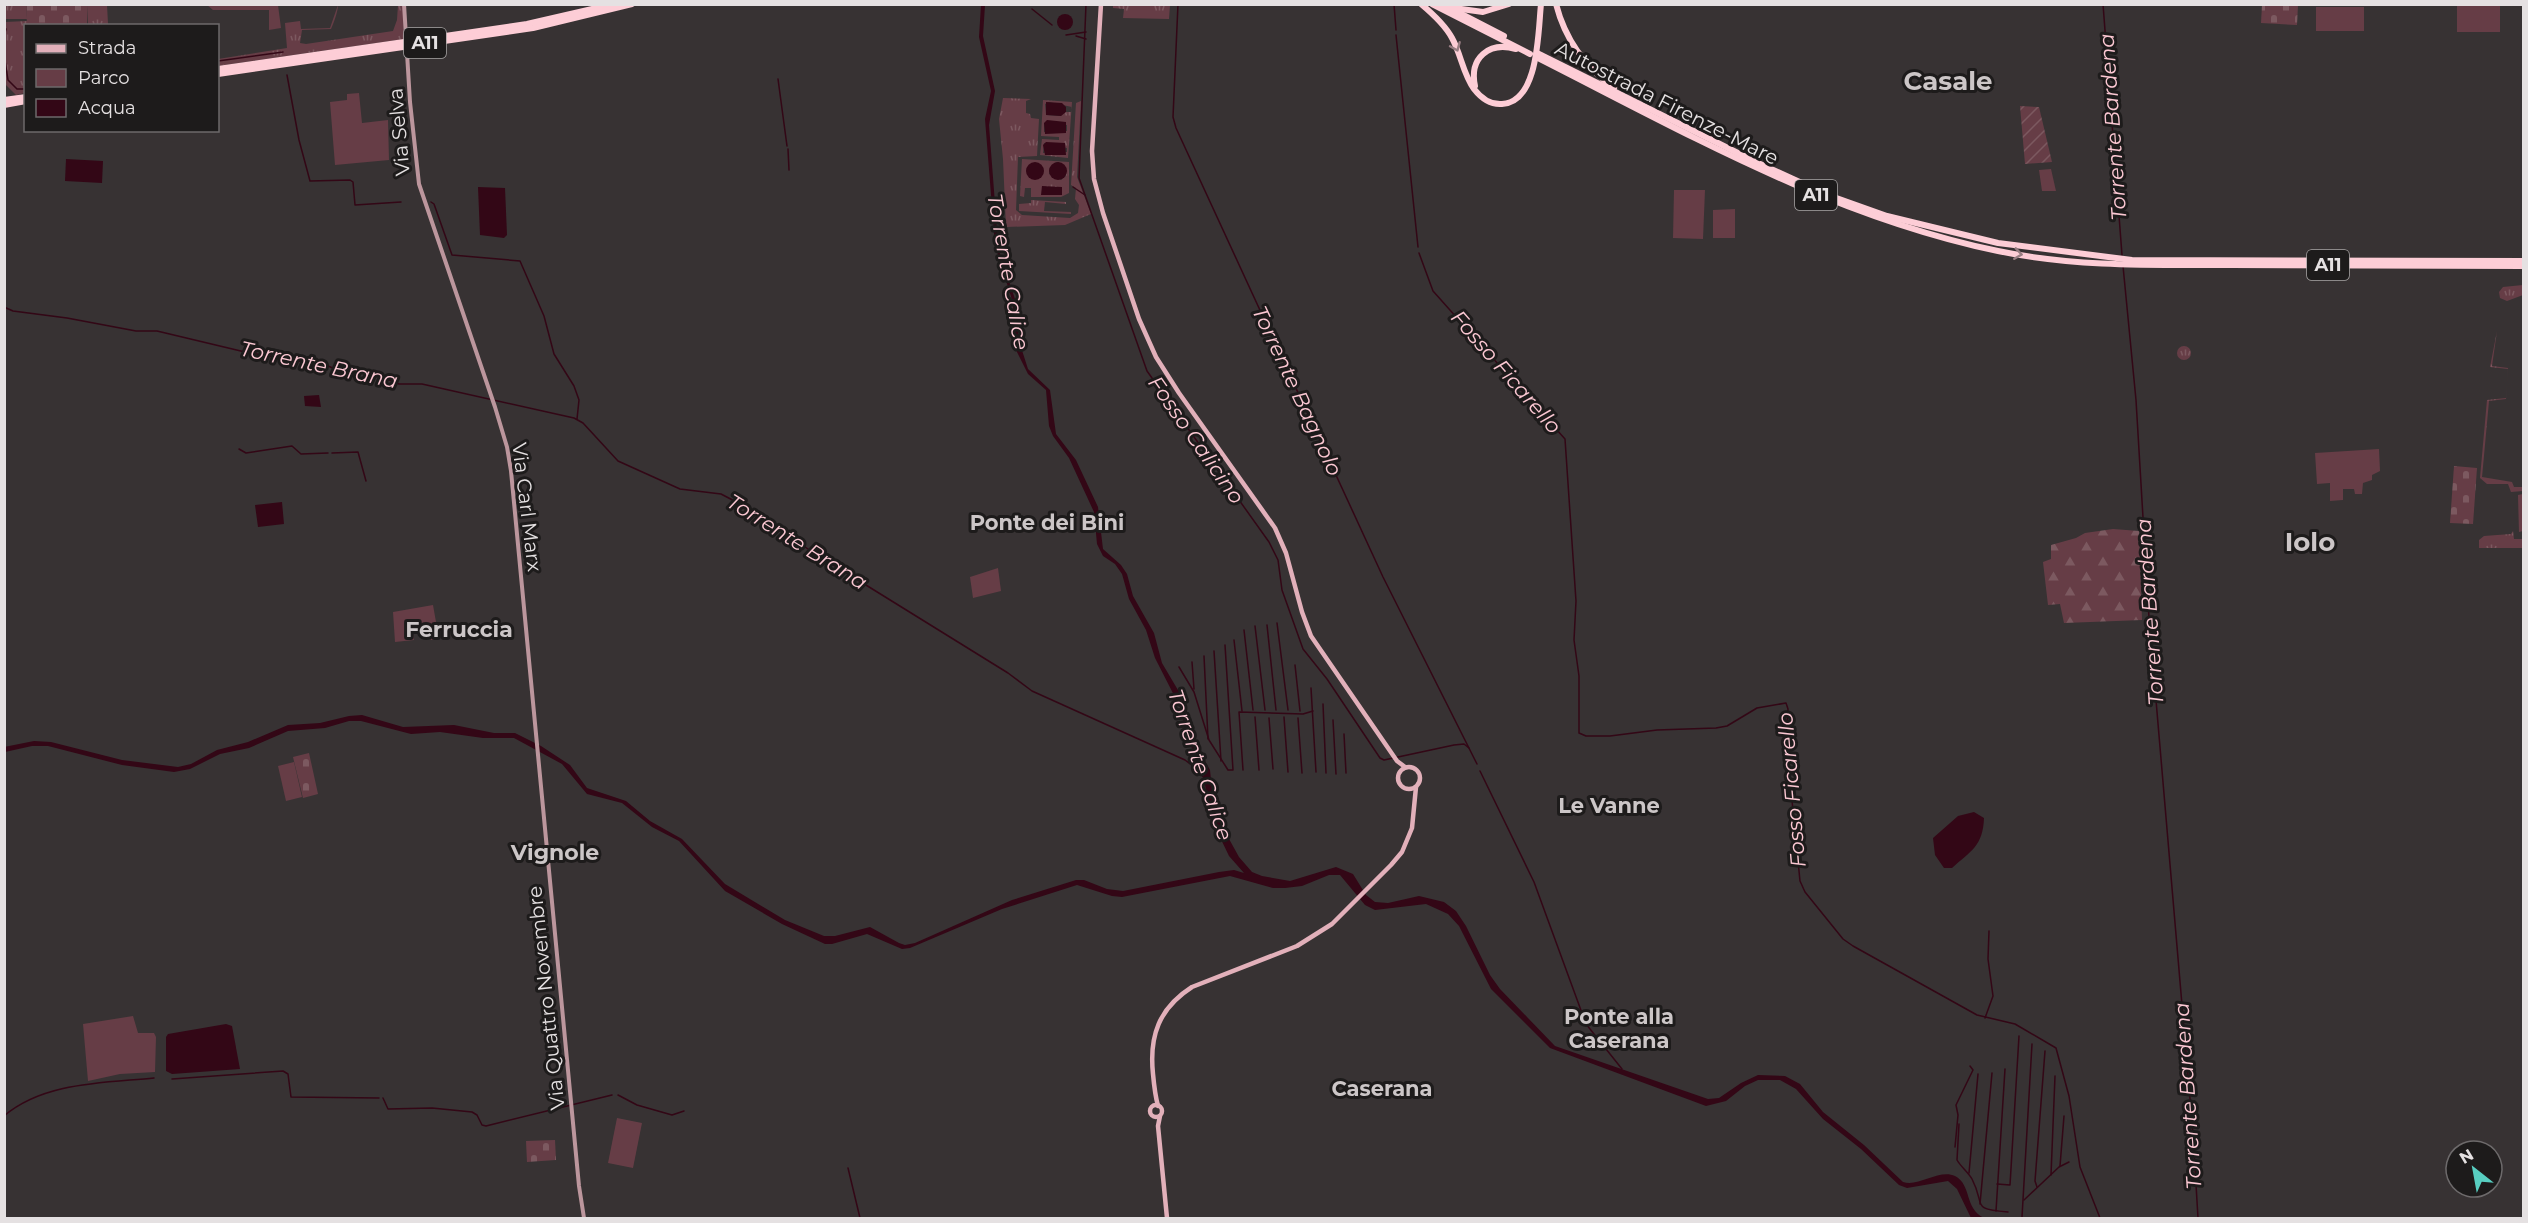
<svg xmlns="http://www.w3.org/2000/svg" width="2528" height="1223" viewBox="0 0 2528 1223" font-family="Montserrat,sans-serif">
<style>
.grass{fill:url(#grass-tufts);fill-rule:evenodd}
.forest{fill:url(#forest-firs)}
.cemetery{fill:url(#cemetery-stones)}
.park{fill:#663d46}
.garden{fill:url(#garden-furrows)}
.water{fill:#330716}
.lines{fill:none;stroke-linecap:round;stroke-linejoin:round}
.stream{stroke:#330716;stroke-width:1.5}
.secondary{stroke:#bc969d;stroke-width:4}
.primary{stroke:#e2b0ba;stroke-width:4.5}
.motorway{stroke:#fdcdd6;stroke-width:6}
.oneway{stroke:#987d82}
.labels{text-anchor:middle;stroke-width:6;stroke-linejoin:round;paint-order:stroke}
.shield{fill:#1d1b1b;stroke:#a9a6a6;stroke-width:1.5}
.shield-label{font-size:18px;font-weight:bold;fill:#e5e1e2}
.street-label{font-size:20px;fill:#e5e1e2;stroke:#1d1b1b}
.water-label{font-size:21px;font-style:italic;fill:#fcc8d3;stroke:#1d1b1b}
.neighbourhood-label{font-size:21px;font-weight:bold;fill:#ccc6c7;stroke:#1d1b1b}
.quarter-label{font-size:22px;font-weight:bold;fill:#ccc6c7;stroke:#1d1b1b}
.district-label{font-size:26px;font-weight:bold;fill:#ccc6c7;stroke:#1d1b1b}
</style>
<defs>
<pattern id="grass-tufts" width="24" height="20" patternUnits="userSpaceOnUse" patternTransform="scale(1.5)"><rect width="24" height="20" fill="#663d46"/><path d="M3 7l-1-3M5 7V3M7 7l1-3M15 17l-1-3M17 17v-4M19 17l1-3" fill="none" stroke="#7c5960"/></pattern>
<pattern id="forest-firs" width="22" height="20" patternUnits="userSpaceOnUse" patternTransform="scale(1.5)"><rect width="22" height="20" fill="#663d46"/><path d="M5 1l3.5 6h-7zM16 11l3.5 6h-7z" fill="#7c5960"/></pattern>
<pattern id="cemetery-stones" width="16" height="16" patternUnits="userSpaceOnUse" patternTransform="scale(1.5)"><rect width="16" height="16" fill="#663d46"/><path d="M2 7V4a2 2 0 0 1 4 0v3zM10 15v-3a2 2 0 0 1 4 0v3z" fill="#7c5960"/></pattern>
<pattern id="garden-furrows" width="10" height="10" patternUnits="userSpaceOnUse" patternTransform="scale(1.5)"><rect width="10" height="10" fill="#663d46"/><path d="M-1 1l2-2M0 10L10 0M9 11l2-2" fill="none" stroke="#7c5960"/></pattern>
</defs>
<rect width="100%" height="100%" fill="#373233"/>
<g class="grass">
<path d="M 6,5 L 26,5 L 27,19 L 6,19 Z"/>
<path d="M 87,5 L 107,5 L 108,24 L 111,25 L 88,25 Z"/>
<path d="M 338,5 C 338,11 334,22 331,29 L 302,30 L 300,43 L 306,44 L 393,31 L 397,20 L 398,5 L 403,5 L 404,39 L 218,66 L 218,59 L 287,48 L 285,23 L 300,21 L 301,29 L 330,28 Z"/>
<path d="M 1113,5 L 1170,5 L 1169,19 L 1123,18 L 1124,9 L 1113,8 Z"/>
<path d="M 27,21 L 25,93 L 16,95 L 5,84 L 5,22 Z"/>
<path d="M 1003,98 L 1031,99 L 1026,101 L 1026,113 L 1030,114 L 1031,118 L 1039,119 L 1037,156 L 1018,157 L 1016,210 L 1022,215 L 1070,218 L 1078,213 L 1079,205 L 1075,199 L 1076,188 L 1071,185 L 1076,103 L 1081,101 L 1077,177 L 1091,214 L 1065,225 L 1006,227 L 1003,159 L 999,119 Z"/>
<path d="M 1043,100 L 1072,102 L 1068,158 L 1040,155 L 1042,139 L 1059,140 L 1059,137 L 1041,136 ZM 1049,102 L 1072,107 L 1071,112 L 1064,112 L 1061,116 L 1046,115 L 1045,104 ZM 1044,123 L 1067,125 L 1067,131 L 1044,132 ZM 1044,143 L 1067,148 L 1067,152 L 1043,153 Z"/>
<path d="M 1022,159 L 1069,162 L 1069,193 L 1061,197 L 1031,197 L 1031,188 L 1025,188 L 1024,197 L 1020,196 ZM 1056,162 L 1059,162 L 1066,176 L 1061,180 L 1049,174 L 1050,168 Z"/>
<path d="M 1031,200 L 1066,202 L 1066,204 L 1045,202 L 1044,211 L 1071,212 L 1071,214 L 1019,211 L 1019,204 L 1031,203 Z"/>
<path d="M 2523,285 L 2523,295 L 2507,301 L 2500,298 L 2499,292 L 2503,287 Z"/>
<path d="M 2497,331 L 2492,366 L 2508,368 L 2506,399 L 2489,401 L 2482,477 L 2512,482 L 2514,487 L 2523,487 L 2523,491 L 2511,492 L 2508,484 L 2487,484 L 2480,478 L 2487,400 L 2506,398 L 2508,369 L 2490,367 Z"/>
<circle cx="2184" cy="353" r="7"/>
<path d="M 2523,494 L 2523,531 L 2519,532 L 2518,495 Z"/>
<path d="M 2513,531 L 2514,539 L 2523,539 L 2523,548 L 2479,548 L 2479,540 L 2484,536 L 2511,534 Z"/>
</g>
<path class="forest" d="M 2113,529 L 2139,531 L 2142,620 L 2064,623 L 2060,604 L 2048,605 L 2043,562 L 2051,559 L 2051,545 L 2076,538 L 2085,533 Z"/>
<g class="cemetery">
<path d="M 26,5 L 87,5 L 87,25 L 27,25 Z"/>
<path d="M 2262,5 L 2298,5 L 2297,25 L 2261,23 Z"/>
<path d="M 2454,466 L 2477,468 L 2473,524 L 2450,523 Z"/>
<path d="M 309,753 L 318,794 L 303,798 L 293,757 Z"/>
<path d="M 555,1140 L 556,1160 L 527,1162 L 526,1141 Z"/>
</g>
<g class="park">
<path d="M 207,5 L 278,5 L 281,28 L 269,30 L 269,10 L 213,10 Z"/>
<rect x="2457" y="5" width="43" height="27"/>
<rect x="2316" y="7" width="48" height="24"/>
<path d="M 359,93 L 362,123 L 388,120 L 389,160 L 335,165 L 330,102 L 347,100 L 347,94 Z"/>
<path d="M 2051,169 L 2056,191 L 2042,191 L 2039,170 Z"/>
<path d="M 1674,190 L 1705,190 L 1703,239 L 1673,238 Z"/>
<path d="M 1735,209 L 1735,238 L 1713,238 L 1713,210 Z"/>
<path d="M 2379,449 L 2380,471 L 2372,475 L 2372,480 L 2363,483 L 2362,494 L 2355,494 L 2354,489 L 2343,489 L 2343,500 L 2330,501 L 2330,483 L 2317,484 L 2315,453 Z"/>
<path d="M 998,568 L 1001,591 L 973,598 L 970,577 Z"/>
<path d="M 433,605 L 439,639 L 431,640 L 429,631 L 413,634 L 414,640 L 395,642 L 393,612 Z"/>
<path d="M 294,762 L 302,797 L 286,801 L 278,766 Z"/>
<path d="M 133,1016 L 138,1033 L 154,1033 L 156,1037 L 155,1072 L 120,1074 L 88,1081 L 83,1024 Z"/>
<path d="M 617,1118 L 642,1123 L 633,1168 L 608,1163 Z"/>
</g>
<path class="garden" d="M 2020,106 L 2039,107 L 2052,162 L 2025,164 Z"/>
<g class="water">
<path d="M 981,5 L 985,5 L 983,36 L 995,91 L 989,125 L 997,230 L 1000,254 L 1016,302 L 1019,341 L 1028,369 L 1050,390 L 1056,434 L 1076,460 L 1098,507 L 1103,549 L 1121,565 L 1127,574 L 1133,596 L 1154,633 L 1162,663 L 1185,702 L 1192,738 L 1210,770 L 1214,809 L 1218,819 L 1239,857 L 1252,872 L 1262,876 L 1290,881 L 1336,867 L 1353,874 L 1366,895 L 1375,902 L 1388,903 L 1419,896 L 1444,902 L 1456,911 L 1466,926 L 1490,975 L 1500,989 L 1555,1046 L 1708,1099 L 1719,1098 L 1741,1083 L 1758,1075 L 1785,1076 L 1800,1084 L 1823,1112 L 1864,1145 L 1903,1182 C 1919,1187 1939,1169 1955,1176 C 1972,1185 1964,1208 1984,1218 L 1971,1218 L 1957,1189 L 1948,1181 L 1907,1188 L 1899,1185 L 1861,1149 L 1823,1119 L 1796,1089 L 1780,1080 L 1758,1080 L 1745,1086 L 1726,1101 L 1706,1106 L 1550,1048 L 1491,989 L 1459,926 L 1448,914 L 1426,904 L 1375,910 L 1365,905 L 1340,875 L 1329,875 L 1302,886 L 1285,888 L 1273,888 L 1230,876 L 1122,897 L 1112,896 L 1077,885 L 1002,909 L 910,948 L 902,949 L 867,934 L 832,944 L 825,944 L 782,924 L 725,891 L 679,841 L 652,827 L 622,803 L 587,794 L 562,764 L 514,738 L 483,738 L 440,732 L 411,734 L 361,721 L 349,721 L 325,728 L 288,731 L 249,748 L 220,754 L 190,769 L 174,772 L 122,765 L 48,746 L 32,746 L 5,752 L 4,747 L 34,741 L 51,742 L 122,760 L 178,767 L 191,764 L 217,750 L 248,742 L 288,725 L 320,723 L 349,716 L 362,715 L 403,727 L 454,725 L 494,733 L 515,733 L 541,746 L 570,765 L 587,788 L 626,801 L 650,821 L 682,839 L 725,884 L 785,920 L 824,936 L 835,936 L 870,927 L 899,943 L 905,945 L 915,943 L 1012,900 L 1076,880 L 1084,880 L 1107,889 L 1123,891 L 1219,872 L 1234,870 L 1244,873 L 1229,856 L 1217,831 L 1208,808 L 1203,769 L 1187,739 L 1181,709 L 1155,658 L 1146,630 L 1129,599 L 1122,574 L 1115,564 L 1103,556 L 1097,544 L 1094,512 L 1069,458 L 1053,436 L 1049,426 L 1046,390 L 1028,374 L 1015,348 L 1013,303 L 995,245 L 985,119 L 991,91 L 979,37 Z"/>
<circle cx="1065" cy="22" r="8"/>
<path d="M 1046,102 L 1062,103 L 1066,107 L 1066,112 L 1061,116 L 1046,115 Z"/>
<path d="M 1047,120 L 1066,122 L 1066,133 L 1045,134 L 1044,123 Z"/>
<path d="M 1046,142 L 1065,143 L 1066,155 L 1045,155 L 1043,145 Z"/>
<path d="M 66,159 L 103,161 L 102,183 L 65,181 Z"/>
<circle cx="1058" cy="171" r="9"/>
<circle cx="1035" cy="171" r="9"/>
<path d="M 1042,186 L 1062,187 L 1062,195 L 1041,195 Z"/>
<path d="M 478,187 L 505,188 L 507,235 L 504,238 L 480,235 Z"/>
<path d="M 319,395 L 321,407 L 305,406 L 304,396 Z"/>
<path d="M 282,502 L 284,524 L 258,527 L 255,505 Z"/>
<path d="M 1974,812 L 1984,818 C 1983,846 1971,851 1952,868 L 1944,868 L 1935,855 L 1933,838 L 1958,816 Z"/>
<path d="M 226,1024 L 232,1026 L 240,1069 L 172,1074 L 166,1071 L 166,1037 L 168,1034 Z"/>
</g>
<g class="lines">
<g class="stream">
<path d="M 1086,4 L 1079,178 L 1147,371 L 1269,542 L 1278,560 L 1282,590 L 1303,649 L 1327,679 L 1380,758 L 1384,760 L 1454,745 L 1464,744 L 1469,748"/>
<path d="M 1178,4 L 1173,117 L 1176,128 L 1383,577 L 1477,764"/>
<path d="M 1394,4 L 1396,30"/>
<path d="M 2103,4 L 2122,255"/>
<path d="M 1032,9 L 1052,25"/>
<path d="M 1066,35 L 1086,32"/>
<path d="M 1396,35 L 1418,247"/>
<path d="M 4,36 L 6,29"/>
<path d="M 1076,36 L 1086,39"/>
<path d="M 4,54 L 8,80 L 17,89 L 26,89"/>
<path d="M 218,61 L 283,52"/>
<path d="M 287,75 L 299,140 L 310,181 L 350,180 L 353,182 L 355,205 L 401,202"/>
<path d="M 778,79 L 787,146"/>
<path d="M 788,149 L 789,170"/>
<path d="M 1073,187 L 1085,195"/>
<path d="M 431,202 L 434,204 L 452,255 L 520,261 L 544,316 L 554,354 L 574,386 L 579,400 L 577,419"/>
<path d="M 1419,253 L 1433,291 L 1565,439 L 1576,601 L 1574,640 L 1579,676 L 1579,733 L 1586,736 L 1610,736 L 1657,730 L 1716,728 L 1727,726 L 1757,708 L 1786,703 L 1788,709 L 1786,740 L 1800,881 L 1805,892 L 1843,939 L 1853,946 L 1977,1015 L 2015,1024 L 2056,1048 L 2069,1096 L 2080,1167 L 2100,1218"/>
<path d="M 2123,266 L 2136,400 L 2149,618 L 2193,1134 L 2198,1218"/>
<path d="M 4,307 L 13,311 L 67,318 L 136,331 L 157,331 L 245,352 L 328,366 L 357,378 L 380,376 L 399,384 L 422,384 L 574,418 L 583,423 L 618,461 L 680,489 L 721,494 L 746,507 L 811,551 L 1008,673 L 1032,691 L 1185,760 L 1197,769 L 1205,779"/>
<path d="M 239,449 L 246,453 L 292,446 L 301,454 L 328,453"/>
<path d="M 332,453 L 358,452 L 366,481"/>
<path d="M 1277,623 L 1288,710"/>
<path d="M 1267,625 L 1276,710"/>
<path d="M 1255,626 L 1265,710"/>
<path d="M 1244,630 L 1253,710"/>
<path d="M 1234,640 L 1242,711"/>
<path d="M 1214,651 L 1221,761"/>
<path d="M 1204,656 L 1208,739"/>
<path d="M 1192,662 L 1194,689"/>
<path d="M 1295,665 L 1300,711"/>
<path d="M 1179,667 L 1194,692 L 1209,740 L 1228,770 L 1233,770 L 1225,645"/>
<path d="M 1311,688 L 1316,772"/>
<path d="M 1323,704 L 1326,773"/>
<path d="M 1255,717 L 1259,770"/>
<path d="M 1284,717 L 1288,772"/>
<path d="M 1269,718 L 1273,769"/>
<path d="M 1298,718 L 1302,773"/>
<path d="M 1333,720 L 1336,774"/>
<path d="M 1344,734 L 1346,773"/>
<path d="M 1243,770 L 1239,712 L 1303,714 L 1313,711"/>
<path d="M 1480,771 L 1534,882 L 1586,1024 L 1622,1069"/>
<path d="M 1985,1018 L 1993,996 L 1988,959 L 1989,931"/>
<path d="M 172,1079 L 283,1071 L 288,1074 L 291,1097 L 379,1098"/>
<path d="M 618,1095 L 637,1105 L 672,1115 L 684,1111"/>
<path d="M 383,1098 L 388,1109 L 432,1108 L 472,1112 L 477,1115 L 482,1125 L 486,1126 L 612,1095"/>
<path d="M 4,1116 C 44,1082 104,1083 154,1078"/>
<path d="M 1959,1124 L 1957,1160 C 1961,1167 1968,1172 1972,1179 C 1986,1206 1970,1209 2008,1212"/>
<path d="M 1955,1147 L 1958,1115 L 1956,1105 L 1973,1070 L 1970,1066"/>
<path d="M 2060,1166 L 2064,1116"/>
<path d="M 848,1168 L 860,1218"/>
<path d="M 1969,1173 L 1978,1074"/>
<path d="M 2051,1175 L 2055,1076"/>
<path d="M 1997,1184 L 2010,1185 L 2019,1036"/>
<path d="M 2037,1187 L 2035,1181 L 2045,1051"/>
<path d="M 2024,1200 L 2059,1167 L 2069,1162"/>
<path d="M 1980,1204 L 1992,1073"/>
<path d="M 1996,1211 L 2005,1069"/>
<path d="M 2022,1217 L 2032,1044"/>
</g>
<path class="secondary" d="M 404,4 L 410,102 L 419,184 L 495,407 L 507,447 L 511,471 L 579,1186 L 584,1218"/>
<g class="primary">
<path d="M 1101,4 L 1092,151 L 1094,179 L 1103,213 L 1139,319 L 1156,357 L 1179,393 L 1275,528 L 1286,553 L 1302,612 L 1311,636 L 1397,761 L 1405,767"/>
<circle cx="1409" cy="778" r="11"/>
<circle cx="1156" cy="1111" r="6"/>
<path d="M 1158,1106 C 1155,1095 1154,1085 1153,1074 C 1149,1036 1159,1008 1192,987 L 1297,946 L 1332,924 L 1391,865 L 1402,852 L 1412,828 L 1416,787"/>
<path d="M 1160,1116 L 1158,1126 L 1167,1218"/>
</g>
<g class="motorway">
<path d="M 1421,4 C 1433,14 1445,25 1452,38 C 1461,54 1463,74 1474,89 C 1481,98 1490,105 1502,104 C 1539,102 1538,32 1541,4"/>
<path d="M 1432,4 L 1530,54"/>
<path d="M 1442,4 L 1504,36"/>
<path d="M 1556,4 C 1565,39 1585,67 1614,88"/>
<path d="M 1454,8 L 1483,12 L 1509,4"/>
<path d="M 1539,54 L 1758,163 L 1828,195 L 1887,216 L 1998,243 L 2132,260 L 2524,261"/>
<path d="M 1538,58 C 1686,133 1833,217 1998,251 C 2074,267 2153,265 2229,265 C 2327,266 2425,266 2524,266"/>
<path d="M 218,69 L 527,24 L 614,4"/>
<path d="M 218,74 L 533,28 L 632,4"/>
<path d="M 1475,86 C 1469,58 1489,41 1516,49"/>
<path d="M 4,100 L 26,97"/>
<path d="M 4,105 L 26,101"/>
</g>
</g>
<defs><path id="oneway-chevron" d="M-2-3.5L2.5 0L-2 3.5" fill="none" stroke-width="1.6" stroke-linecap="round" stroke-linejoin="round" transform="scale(1.5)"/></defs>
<g class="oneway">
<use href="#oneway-chevron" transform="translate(1456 47) rotate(67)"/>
<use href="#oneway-chevron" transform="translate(2018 254) rotate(8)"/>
</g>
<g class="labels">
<g class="shield">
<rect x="404" y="28" width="42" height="30" rx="4.5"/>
<rect x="1795" y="180" width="42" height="30" rx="4.5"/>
<rect x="2307" y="250" width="42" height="30" rx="4.5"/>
</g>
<g class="shield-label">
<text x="425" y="49">A11</text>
<text x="1816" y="201">A11</text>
<text x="2328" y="271">A11</text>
</g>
<g class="street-label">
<text transform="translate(1667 103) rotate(27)" y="7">Autostrada Firenze-Mare</text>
<text transform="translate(399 132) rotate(-95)" y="7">Via Selva</text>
<text transform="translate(527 507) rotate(83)" y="7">Via Carl Marx</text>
<text transform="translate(546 998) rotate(-96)" y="7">Via Quattro Novembre</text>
</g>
<g class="water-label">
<text transform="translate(2113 127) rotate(-94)" y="7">Torrente Bardena</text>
<text transform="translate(1008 272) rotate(80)" y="7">Torrente Calice</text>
<text transform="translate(319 365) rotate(12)" y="7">Torrente Brana</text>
<text transform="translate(1506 372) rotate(49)" y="7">Fosso Ficarello</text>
<text transform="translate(1297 391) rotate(65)" y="7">Torrente Bagnolo</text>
<text transform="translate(1196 440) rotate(55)" y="7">Fosso Calicino</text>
<text transform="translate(797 542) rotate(32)" y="7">Torrente Brana</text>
<text transform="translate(2150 612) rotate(-94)" y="7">Torrente Bardena</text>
<text transform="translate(1200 765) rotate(71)" y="7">Torrente Calice</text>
<text transform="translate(1792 790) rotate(-95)" y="7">Fosso Ficarello</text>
<text transform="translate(2188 1096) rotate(-94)" y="7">Torrente Bardena</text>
</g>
<g class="neighbourhood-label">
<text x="1047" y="530">Ponte dei Bini</text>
<text x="1609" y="813">Le Vanne</text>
<text x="1619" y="1024">Ponte alla<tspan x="1619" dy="24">Caserana</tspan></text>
<text x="1382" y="1096">Caserana</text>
</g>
<g class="quarter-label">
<text x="459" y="637">Ferruccia</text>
<text x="555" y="860">Vignole</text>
</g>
<g class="district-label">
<text x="1948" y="90">Casale</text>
<text x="2310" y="551">Iolo</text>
</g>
</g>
<rect width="2528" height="1223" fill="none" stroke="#e5e1e2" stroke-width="12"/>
<rect x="24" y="24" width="195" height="108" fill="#1d1b1b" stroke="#6d6a6b" stroke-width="1.5"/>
<rect x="36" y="44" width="30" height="9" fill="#e2b0ba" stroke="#6d6a6b" stroke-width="1.5"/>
<text x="78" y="54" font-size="18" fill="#e5e1e2">Strada</text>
<rect x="36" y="69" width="30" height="18" fill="#663d46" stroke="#6d6a6b" stroke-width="1.5"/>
<text x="78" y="84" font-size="18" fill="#e5e1e2">Parco</text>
<rect x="36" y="99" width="30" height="18" fill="#330716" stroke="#6d6a6b" stroke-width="1.5"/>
<text x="78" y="114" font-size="18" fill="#e5e1e2">Acqua</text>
<g transform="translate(2474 1169) rotate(329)"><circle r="28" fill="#1d1b1b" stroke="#6d6a6b" stroke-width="1.5"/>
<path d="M0-4.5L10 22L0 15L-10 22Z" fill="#58cec1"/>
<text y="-9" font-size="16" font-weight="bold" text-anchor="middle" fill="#e5e1e2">N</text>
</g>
</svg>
